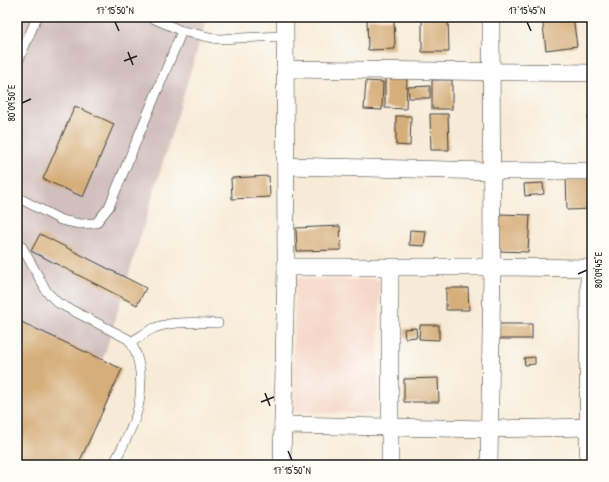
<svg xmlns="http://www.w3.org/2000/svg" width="609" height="482" viewBox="0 0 609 482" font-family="'Patrick Hand',sans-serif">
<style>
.built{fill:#f5d2c2}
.industrial{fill:#d1bfbd}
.building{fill:#d6ae7a}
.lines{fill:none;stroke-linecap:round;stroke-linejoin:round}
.service-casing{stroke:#3d3b38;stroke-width:10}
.minor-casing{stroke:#3d3b38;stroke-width:18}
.service{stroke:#fff;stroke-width:9}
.minor{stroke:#fff;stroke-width:17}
.ticks{fill:none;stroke:#1c1c1c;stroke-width:1.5}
.neatline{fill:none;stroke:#1c1c1c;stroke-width:1.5}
.ticks-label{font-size:10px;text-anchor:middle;fill:#1c1c1c}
</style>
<rect width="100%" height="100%" fill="#fdfcf7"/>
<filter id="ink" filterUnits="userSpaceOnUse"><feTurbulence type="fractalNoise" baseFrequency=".025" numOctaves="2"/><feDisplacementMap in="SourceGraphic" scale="8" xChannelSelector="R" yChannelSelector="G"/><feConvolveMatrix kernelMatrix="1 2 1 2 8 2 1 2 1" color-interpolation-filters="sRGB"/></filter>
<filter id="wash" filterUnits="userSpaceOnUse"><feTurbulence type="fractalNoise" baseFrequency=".012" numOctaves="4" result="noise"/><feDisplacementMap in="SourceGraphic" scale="16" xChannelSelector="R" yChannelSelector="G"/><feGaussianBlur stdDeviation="0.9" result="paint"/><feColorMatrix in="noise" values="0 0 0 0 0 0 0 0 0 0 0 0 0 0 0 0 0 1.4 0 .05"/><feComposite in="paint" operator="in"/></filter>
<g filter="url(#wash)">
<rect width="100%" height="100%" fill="#f7ebd7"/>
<path class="built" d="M 295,278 L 380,280 L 377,414 L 292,412 Z"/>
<path class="industrial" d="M 17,17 L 207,17 L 71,465 L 17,465 Z"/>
<g id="blocks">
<g class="building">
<path d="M 422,17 L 448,17 L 449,52 L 422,52 Z"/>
<path d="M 542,17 L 573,17 L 577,46 L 546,50 Z"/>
<path d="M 367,19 L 394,19 L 395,49 L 368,50 Z"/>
<path d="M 385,78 L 407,78 L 406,109 L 385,108 Z"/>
<rect x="432" y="80" width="20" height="29"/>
<path d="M 366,81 L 383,82 L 382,110 L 364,109 Z"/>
<path d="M 430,86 L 430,98 L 409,98 L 408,87 Z"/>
<path d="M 75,106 L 114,124 L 83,197 L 43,179 Z"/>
<path d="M 430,114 L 448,114 L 449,150 L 431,150 Z"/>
<path d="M 396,116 L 411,116 L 410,146 L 396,145 Z"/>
<path d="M 588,116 L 592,116 L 592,146 L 590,146 Z"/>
<path d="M 592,174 L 592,209 L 567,210 L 566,175 Z"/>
<path d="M 269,176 L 270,197 L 232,199 L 231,178 Z"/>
<path d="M 543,183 L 544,194 L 525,196 L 524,184 Z"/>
<path d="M 499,214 L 530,215 L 528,252 L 498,251 Z"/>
<path d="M 340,226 L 341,250 L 297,251 L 296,228 Z"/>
<path d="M 410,230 L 426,231 L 424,246 L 409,245 Z"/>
<path d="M 40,234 L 146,288 L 137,305 L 31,251 Z"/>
<path d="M 446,288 L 468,288 L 469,310 L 446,310 Z"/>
<path d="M 17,320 L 122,369 L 78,465 L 17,465 Z"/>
<path d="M 497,324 L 532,324 L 532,339 L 496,339 Z"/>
<path d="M 420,325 L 439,325 L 439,340 L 419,339 Z"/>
<path d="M 416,328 L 417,337 L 405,338 L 404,329 Z"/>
<path d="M 535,357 L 535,364 L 525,365 L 524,358 Z"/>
<path d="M 438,378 L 439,402 L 404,402 L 404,379 Z"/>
</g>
</g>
</g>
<g filter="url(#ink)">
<use href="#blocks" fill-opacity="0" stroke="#3d3b38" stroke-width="1"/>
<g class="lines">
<g class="service-casing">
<g id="service">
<path d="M 150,17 L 182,31 L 218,39 L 285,36"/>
<path d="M 17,64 L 37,17"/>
<path d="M 17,197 L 61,220 L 80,224 L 96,223 L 109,207 L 182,31"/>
<path d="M 17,243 L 22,247 L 47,292 L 58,303 L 128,339 C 134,346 137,355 139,365 C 146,406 131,430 113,465"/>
<path d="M 131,342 C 138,338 145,333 152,329 C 173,320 196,323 218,323"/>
</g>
</g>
<g class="minor-casing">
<g id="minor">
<path d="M 285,69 L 592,73"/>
<path d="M 286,166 L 491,171 L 592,171"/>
<path d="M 286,267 L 492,267 L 592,268"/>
<path d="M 283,425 L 490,429 L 592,427"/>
<path d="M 282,465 L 286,267 L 285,17"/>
<path d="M 390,465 L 390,268"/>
<path d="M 489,465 L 492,267 L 491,17"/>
<path d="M 588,465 L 589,269"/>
</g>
</g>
<use href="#service" class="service"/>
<use href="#minor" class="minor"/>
</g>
</g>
<path class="ticks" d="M 115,22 L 119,31M 527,22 L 531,31M 128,52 L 133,65M 124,61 L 137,56M 22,103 L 31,99M 578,274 L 587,270M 265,393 L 270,406M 261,402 L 274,397M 288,451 L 292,460"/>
<rect width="609" height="482" fill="none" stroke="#fdfcf7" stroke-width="44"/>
<rect x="22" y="22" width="565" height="438" class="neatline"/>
<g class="ticks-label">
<text x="115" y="14">17°15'50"N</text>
<text x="527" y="14">17°15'45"N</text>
<text transform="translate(11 103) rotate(-90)" y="4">80°09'50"E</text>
<text transform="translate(598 270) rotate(-90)" y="4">80°09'45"E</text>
<text x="292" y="474">17°15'50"N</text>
</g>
</svg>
